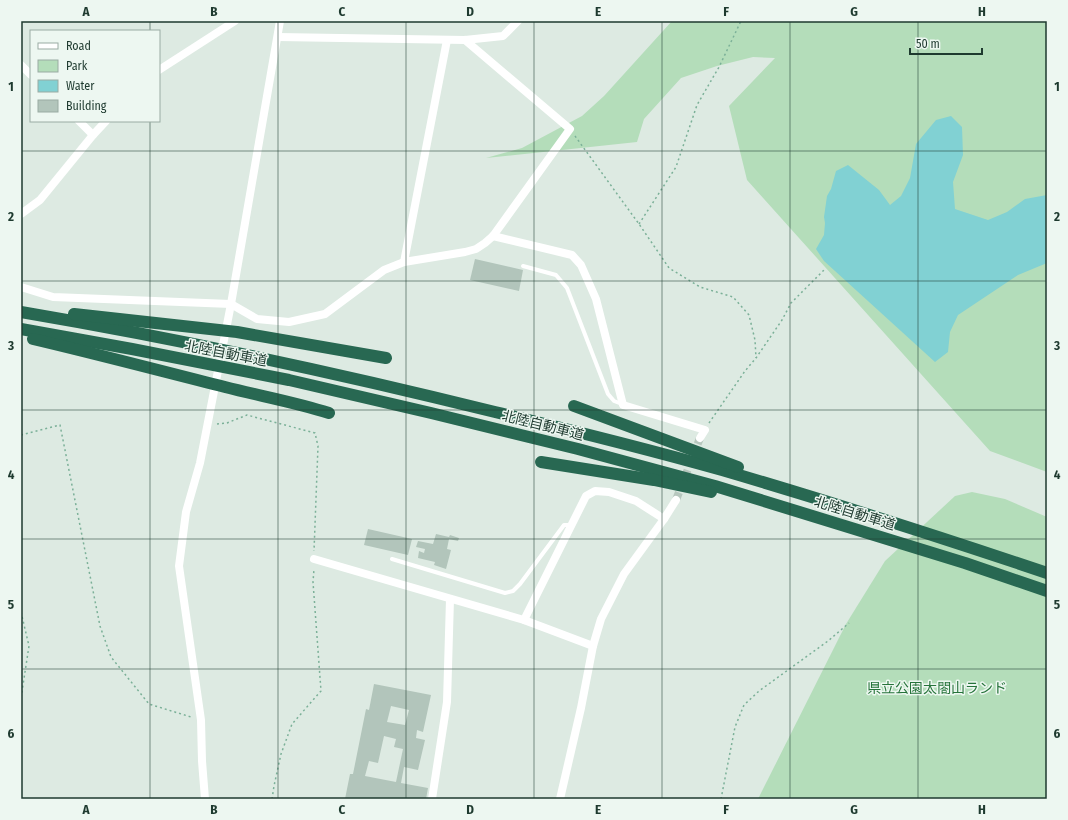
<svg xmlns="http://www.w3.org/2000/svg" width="1068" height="820" viewBox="0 0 1068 820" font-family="'Fira Sans Condensed','Noto Sans JP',sans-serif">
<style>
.green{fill:#b4ddba}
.water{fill:#81d1d3}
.building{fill:#b2c5bb;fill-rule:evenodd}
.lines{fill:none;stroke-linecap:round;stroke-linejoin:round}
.street-tunnel{stroke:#b7c7be;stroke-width:8;stroke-dasharray:8 4;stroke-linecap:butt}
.path{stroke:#7bb098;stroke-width:1.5;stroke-dasharray:2 3;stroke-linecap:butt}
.lane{stroke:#fff;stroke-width:4}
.street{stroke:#fff;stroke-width:8}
.highway{stroke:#286852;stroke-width:12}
.grid{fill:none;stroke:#1e3a2f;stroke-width:1;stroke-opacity:0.55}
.labels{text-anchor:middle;stroke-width:3;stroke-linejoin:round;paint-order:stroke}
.street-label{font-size:14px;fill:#1e3a2f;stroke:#edf7f1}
.park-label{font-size:14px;fill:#26733a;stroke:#edf7f1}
.neatline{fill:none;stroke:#1e3a2f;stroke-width:1.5}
.grid-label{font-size:13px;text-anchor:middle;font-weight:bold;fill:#1e3a2f}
</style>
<rect width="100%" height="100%" fill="#ddeae2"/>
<g class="green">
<path d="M 672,21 L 1047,21 L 1047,472 L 990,451 L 747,180 L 729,106 L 775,58 L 753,57 L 717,66 L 681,78 L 644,119 L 637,142 L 486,158 L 522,148 L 582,116 L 604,96 Z"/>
<path d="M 972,492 L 1005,499 L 1047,517 L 1047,799 L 758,799 L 846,624 L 885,561 L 955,496 Z"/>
</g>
<path class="water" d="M 951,116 L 962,127 L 963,155 L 953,182 L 955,209 L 988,220 L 1007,212 L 1025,199 L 1047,195 L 1047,263 L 1018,275 L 958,315 L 950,332 L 948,352 L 935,362 L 824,261 L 816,249 L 824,235 L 825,223 L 824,217 L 827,196 L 831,189 L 836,171 L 848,165 L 879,190 L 890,205 L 901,196 L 910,178 L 916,144 L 936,120 Z"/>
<g class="building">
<path d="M 475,259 L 523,270 L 519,291 L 470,280 Z"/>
<path d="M 368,529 L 412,539 L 408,555 L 364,545 Z"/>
<path d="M 436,534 L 449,537 L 450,535 L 459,538 L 458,541 L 449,539 L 447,549 L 451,550 L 446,569 L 434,565 L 435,562 L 418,558 L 419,551 L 424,553 L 425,549 L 416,547 L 418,541 L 433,544 Z"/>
<path d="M 374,684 L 431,695 L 423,732 L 417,730 L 416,738 L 425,740 L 418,770 L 404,767 L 401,783 L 428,788 L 426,799 L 345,799 L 350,774 L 353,774 L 366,709 L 369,710 ZM 391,706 L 409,710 L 405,725 L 387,722 ZM 384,736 L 396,739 L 394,747 L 403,749 L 396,782 L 365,776 L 369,761 L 378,763 Z"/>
</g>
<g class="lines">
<path class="street-tunnel" d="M 676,500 L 700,438"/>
<g class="path">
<path d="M 575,136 L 639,224 L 669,268 L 700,287 L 733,297 L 749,315 L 755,340 L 756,358"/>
<path d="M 639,224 L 676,167 L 697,105 L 719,67 L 741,21"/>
<path d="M 709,423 L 745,371 L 756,358 L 782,320 L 791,303 L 825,269"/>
<path d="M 217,424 L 227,423 L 247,415 L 315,433 L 318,446 L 314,551"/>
<path d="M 21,435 L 60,425 L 100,626 L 111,657 L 149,704 L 191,717"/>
<path d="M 21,612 L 29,646 L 21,698"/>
<path d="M 272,799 L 274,786 L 281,754 L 292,724 L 321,691 L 313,582 L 314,569"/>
<path d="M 721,799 L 735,727 L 744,705 L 759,691 L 828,641 L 849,623"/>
</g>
<g class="lane">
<path d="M 523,266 L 556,275 L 567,288 L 608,394 L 614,401 L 622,404"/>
<path d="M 392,559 L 505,593 L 513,591 L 520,584 L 564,525 L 571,525"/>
</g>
<g class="street">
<path d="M 278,37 L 465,40 L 503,36 L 518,21"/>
<path d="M 21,65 L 31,75"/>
<path d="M 159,70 L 235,21"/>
<path d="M 79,121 L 93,135"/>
<path d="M 21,214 L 40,200 L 93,135 L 106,121"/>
<path d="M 493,236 L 572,255 L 581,265 L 596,299 L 623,405 L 705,430 L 700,438"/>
<path d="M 404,262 L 447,40"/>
<path d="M 21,287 L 53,297 L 231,304 L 257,319 L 289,322 L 325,314 L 384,270 L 404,262 L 465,252 L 476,249 L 485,243 L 493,236 L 570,129 L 465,40"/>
<path d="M 314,559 L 524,620 L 593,646"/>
<path d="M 524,620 L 586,496 L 595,491 L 609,492 L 636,501 L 664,519"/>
<path d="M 205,799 L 202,761 L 201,720 L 179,566 L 186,512 L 200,463 L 231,304 L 280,21"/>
<path d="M 432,799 L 447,702 L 450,599"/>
<path d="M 560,799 L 581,708 L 593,646 L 601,619 L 624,574 L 664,519 L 676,500"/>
</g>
<g class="highway">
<path d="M 21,312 C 180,339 338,373 495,412 C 571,430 647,449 722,470 C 831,502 940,537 1047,573"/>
<path d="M 74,314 L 237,332 L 386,358"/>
<path d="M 21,329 L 132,349 L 289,380 L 431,413 L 578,449 L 715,486 L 965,563 L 1047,591"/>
<path d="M 33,339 C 97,354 161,371 225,387 C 260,396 295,402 329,413"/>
<path d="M 574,406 L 738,467"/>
<path d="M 541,462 L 654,480 L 711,492"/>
</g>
</g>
<path class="grid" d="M 150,21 L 150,31M 278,21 L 278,799M 406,21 L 406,799M 534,21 L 534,799M 662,21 L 662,799M 790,21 L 790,799M 918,21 L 918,799M 150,121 L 150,799M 21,151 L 1047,151M 21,281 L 1047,281M 21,410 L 1047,410M 21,539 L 1047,539M 21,669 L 1047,669"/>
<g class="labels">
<g class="street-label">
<text transform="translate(226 353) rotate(11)" y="5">北陸自動車道</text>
<text transform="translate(543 425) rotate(14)" y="5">北陸自動車道</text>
<text transform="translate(855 513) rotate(17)" y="5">北陸自動車道</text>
</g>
<g class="park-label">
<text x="937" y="693">県立公園太閤山ランド</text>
</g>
</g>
<rect width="1068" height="820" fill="none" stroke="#edf7f1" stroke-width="44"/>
<rect x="30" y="30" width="130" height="92" fill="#edf7f1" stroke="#9aaba3"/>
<rect x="38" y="43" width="20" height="6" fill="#ffffff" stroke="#9aaba3"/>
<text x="66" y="50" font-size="12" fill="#1e3a2f">Road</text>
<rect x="38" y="60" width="20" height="12" fill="#b4ddba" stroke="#9aaba3"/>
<text x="66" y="70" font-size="12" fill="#1e3a2f">Park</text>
<rect x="38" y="80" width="20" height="12" fill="#81d1d3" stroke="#9aaba3"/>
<text x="66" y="90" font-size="12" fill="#1e3a2f">Water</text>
<rect x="38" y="100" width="20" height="12" fill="#b2c5bb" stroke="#9aaba3"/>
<text x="66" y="110" font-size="12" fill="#1e3a2f">Building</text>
<path d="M910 48v6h72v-6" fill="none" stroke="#1e3a2f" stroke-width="2"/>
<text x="916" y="48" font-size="12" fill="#1e3a2f" stroke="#edf7f1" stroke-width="3" paint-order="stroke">50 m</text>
<rect x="22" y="22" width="1024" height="776" class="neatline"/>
<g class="grid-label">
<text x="86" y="16">A</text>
<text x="214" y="16">B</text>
<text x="342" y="16">C</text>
<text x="470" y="16">D</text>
<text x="598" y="16">E</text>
<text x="726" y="16">F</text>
<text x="854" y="16">G</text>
<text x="982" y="16">H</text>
<text x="11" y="91">1</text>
<text x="1057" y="91">1</text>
<text x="11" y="221">2</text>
<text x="1057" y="221">2</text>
<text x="11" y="350">3</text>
<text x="1057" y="350">3</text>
<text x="11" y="479">4</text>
<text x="1057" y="479">4</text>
<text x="11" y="609">5</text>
<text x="1057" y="609">5</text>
<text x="11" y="738">6</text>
<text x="1057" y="738">6</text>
<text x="86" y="814">A</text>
<text x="214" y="814">B</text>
<text x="342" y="814">C</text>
<text x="470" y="814">D</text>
<text x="598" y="814">E</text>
<text x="726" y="814">F</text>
<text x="854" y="814">G</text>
<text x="982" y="814">H</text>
</g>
</svg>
